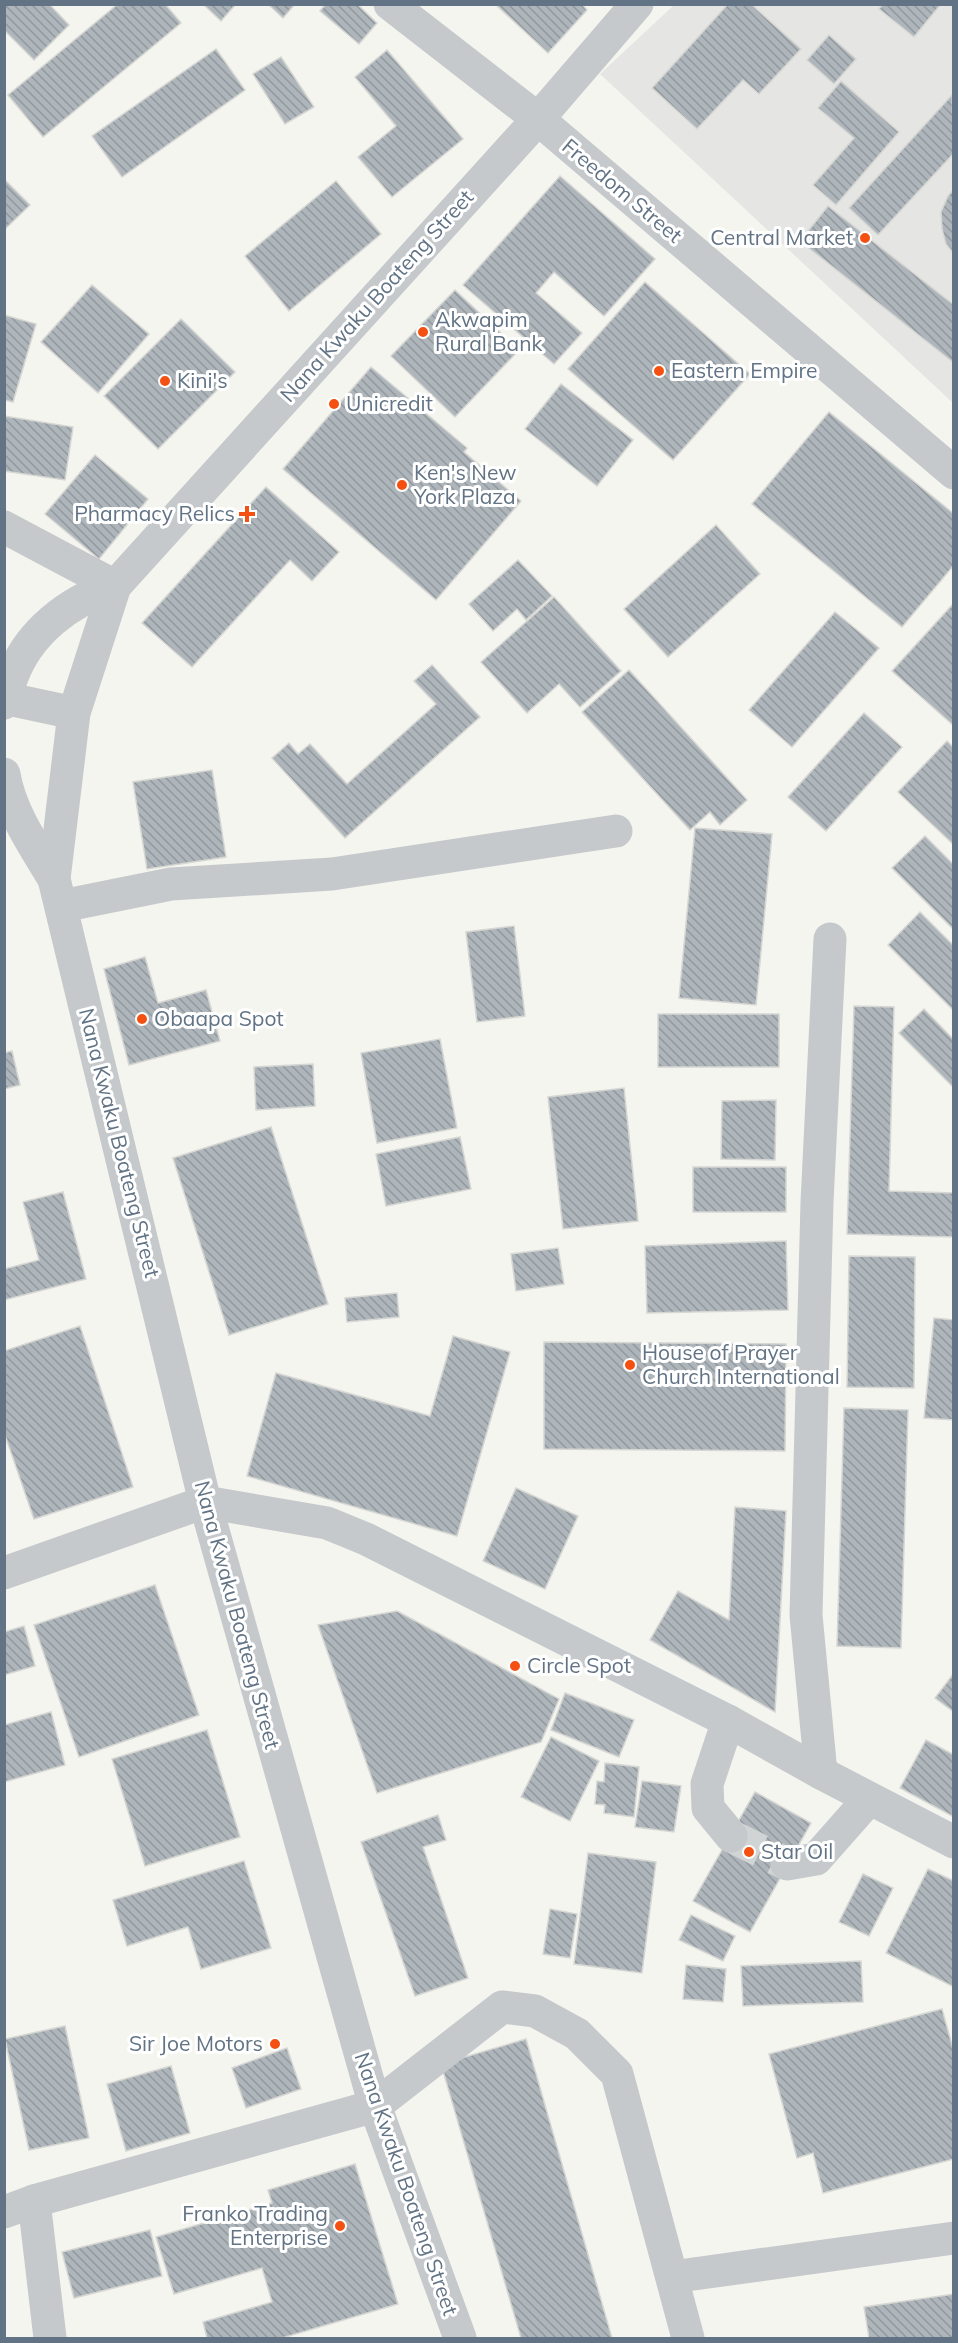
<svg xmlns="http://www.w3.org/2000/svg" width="958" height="2343" viewBox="0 0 958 2343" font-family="Mulish,sans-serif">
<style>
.built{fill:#e5e6e4}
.building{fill:url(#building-back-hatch);stroke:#d6d6d3;stroke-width:1.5}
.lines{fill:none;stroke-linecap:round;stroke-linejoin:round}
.minor-tunnel{stroke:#d0d4d5;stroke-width:33;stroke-dasharray:33 16;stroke-linecap:butt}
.minor{stroke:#c6c9cc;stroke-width:33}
.poi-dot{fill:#f45011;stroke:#fff;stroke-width:2}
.labels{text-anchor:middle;stroke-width:6;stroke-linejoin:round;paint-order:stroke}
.street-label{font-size:21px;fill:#617384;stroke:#fff}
.poi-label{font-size:21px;fill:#617384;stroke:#fff;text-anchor:start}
</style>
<defs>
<pattern id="building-back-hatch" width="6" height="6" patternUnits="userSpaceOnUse" patternTransform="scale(1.5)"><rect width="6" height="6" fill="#aeb6bb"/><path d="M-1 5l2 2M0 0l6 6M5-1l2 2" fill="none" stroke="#91989e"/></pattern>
</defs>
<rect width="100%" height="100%" fill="#f5f5f0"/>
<path class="built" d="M 674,5 L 953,5 L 953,403 L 600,74 Z"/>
<g class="building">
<path d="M 4,4 L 49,4 L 69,25 L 34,60 L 4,30 Z"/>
<path d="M 118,4 L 165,4 L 181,23 L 43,137 L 8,95 Z"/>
<path d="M 203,4 L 236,4 L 221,21 Z"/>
<path d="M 268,4 L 295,4 L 283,18 Z"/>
<path d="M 326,4 L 357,4 L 377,23 L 359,44 L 320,11 Z"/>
<path d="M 495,4 L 582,4 L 587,10 L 548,53 Z"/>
<path d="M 728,4 L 751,4 L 801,49 L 759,94 L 743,80 L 697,129 L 652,88 Z"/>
<path d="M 883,4 L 941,4 L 914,37 L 879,9 Z"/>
<path d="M 829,35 L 856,59 L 834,84 L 807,60 Z"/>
<path d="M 216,49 L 245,90 L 122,177 L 92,136 Z"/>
<path d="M 387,50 L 463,139 L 392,197 L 358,157 L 396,126 L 355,77 Z"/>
<path d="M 281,57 L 314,107 L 285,124 L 253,74 Z"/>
<path d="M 841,81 L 899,132 L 836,205 L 813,185 L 854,138 L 818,108 Z"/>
<path d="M 952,95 L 954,153 L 878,235 L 849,208 Z"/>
<path d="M 560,176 L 655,259 L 604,316 L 554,272 L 536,293 L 582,333 L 554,364 L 463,285 Z"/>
<path d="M 4,179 L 30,205 L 4,230 Z"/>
<path d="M 336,181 L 381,234 L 289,311 L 245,256 Z"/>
<path d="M 954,189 L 954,254 L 946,244 L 942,229 L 941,212 L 948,196 Z"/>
<path d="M 828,206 L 954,305 L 954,363 L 800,241 Z"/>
<path d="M 645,282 L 750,374 L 673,460 L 568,369 Z"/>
<path d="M 92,285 L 149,334 L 98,393 L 41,342 Z"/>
<path d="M 455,290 L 519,350 L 455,417 L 391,356 Z"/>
<path d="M 4,315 L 36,324 L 13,402 L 4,400 Z"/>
<path d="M 181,319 L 235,372 L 158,449 L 104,396 Z"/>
<path d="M 371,367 L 467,448 L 464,452 L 521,501 L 436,600 L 283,469 Z"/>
<path d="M 561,384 L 633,440 L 597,486 L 525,429 Z"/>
<path d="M 829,412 L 954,514 L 954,565 L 902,627 L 752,504 Z"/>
<path d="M 4,416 L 73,427 L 65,480 L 4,471 Z"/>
<path d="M 95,455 L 148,499 L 99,559 L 45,514 Z"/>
<path d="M 266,487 L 339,552 L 312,581 L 290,560 L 192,667 L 142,623 Z"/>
<path d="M 716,525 L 760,574 L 668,657 L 624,609 Z"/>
<path d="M 518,560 L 552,596 L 526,620 L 517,609 L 493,631 L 469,604 Z"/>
<path d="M 554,597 L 621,671 L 580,707 L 559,684 L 527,713 L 481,662 Z"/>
<path d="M 954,603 L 954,725 L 953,725 L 892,671 Z"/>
<path d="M 835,612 L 879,648 L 792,747 L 749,710 Z"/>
<path d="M 432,665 L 480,717 L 345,838 L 272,758 L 289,743 L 298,754 L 310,744 L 347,784 L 436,704 L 414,681 Z"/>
<path d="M 629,670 L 747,800 L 720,825 L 710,812 L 690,830 L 582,712 Z"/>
<path d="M 864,713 L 902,747 L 826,831 L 788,797 Z"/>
<path d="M 947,741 L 954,748 L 954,845 L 898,792 Z"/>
<path d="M 212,770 L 226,857 L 147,869 L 133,782 Z"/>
<path d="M 695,828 L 772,834 L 756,1005 L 679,998 Z"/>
<path d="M 925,836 L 954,865 L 954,930 L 892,868 Z"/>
<path d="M 920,912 L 954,946 L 954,1011 L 888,945 Z"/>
<path d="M 514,926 L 525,1016 L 477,1022 L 466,932 Z"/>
<path d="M 145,957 L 158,1003 L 206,990 L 220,1041 L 129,1065 L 104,969 Z"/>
<path d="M 854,1006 L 894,1007 L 889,1191 L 954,1193 L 954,1237 L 847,1234 Z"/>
<path d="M 924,1009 L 954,1040 L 954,1088 L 899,1033 Z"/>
<rect x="658" y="1014" width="121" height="53"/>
<path d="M 440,1039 L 457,1128 L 377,1143 L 361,1053 Z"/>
<path d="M 12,1051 L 20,1085 L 4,1089 L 4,1053 Z"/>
<path d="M 313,1064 L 315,1106 L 256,1110 L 254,1067 Z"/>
<path d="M 624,1088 L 638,1221 L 563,1229 L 548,1097 Z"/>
<path d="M 776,1100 L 775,1160 L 721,1159 L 722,1101 Z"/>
<path d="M 271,1127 L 328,1304 L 229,1335 L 173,1158 Z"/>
<path d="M 460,1137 L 471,1189 L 386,1206 L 376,1154 Z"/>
<rect x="693" y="1167" width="93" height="45"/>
<path d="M 63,1192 L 86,1279 L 4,1300 L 4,1269 L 39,1260 L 23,1202 Z"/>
<path d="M 786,1241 L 788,1310 L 647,1313 L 645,1246 Z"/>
<path d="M 558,1248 L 564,1284 L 516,1291 L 511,1254 Z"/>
<path d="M 849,1256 L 915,1257 L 914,1388 L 847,1387 Z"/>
<path d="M 397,1293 L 399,1317 L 347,1322 L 345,1298 Z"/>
<path d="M 934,1318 L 954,1320 L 954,1420 L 924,1418 Z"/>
<path d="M 80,1326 L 133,1487 L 34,1519 L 4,1432 L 4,1351 Z"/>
<path d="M 453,1336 L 510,1352 L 457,1536 L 247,1476 L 276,1373 L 430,1416 Z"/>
<path d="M 544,1342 L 786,1344 L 785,1451 L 544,1449 Z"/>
<path d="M 844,1408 L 908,1410 L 901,1648 L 837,1646 Z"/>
<path d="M 516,1488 L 578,1516 L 545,1589 L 483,1561 Z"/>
<path d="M 735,1507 L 786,1511 L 775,1712 L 650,1640 L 678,1591 L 729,1620 Z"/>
<path d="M 155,1585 L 199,1715 L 79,1757 L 34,1625 Z"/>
<path d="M 397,1611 L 559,1699 L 541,1742 L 377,1793 L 318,1625 Z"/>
<path d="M 24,1626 L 35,1666 L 4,1675 L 4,1632 Z"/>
<path d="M 954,1673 L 954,1712 L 935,1698 Z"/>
<path d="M 565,1693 L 634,1720 L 619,1757 L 551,1730 Z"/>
<path d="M 51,1712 L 65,1765 L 4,1782 L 4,1725 Z"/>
<path d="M 207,1730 L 240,1837 L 145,1866 L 112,1759 Z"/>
<path d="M 551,1737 L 599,1761 L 570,1821 L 521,1797 Z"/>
<path d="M 926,1740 L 954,1755 L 954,1817 L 900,1788 Z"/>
<path d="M 605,1763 L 639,1767 L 634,1817 L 604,1813 L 605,1805 L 595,1804 L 597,1781 L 604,1782 Z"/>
<path d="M 642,1781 L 681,1786 L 674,1832 L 635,1827 Z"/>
<path d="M 755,1792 L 811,1823 L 750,1932 L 693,1901 Z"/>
<path d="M 438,1815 L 446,1840 L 423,1847 L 468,1978 L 415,1996 L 361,1842 Z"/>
<path d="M 588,1853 L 656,1862 L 642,1973 L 574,1964 Z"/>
<path d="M 244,1861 L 271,1948 L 201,1969 L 188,1927 L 127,1946 L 113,1900 Z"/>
<path d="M 928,1869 L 954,1881 L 954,1987 L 886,1953 Z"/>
<path d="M 863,1874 L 893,1888 L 869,1936 L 839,1922 Z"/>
<path d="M 550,1909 L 577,1914 L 570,1958 L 543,1954 Z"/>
<path d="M 691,1915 L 735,1936 L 723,1961 L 679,1940 Z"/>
<path d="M 861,1961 L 863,2002 L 743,2006 L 741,1966 Z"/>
<path d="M 686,1965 L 726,1969 L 723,2002 L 683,1999 Z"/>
<path d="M 942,2009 L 954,2052 L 954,2159 L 823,2193 L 813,2153 L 797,2158 L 769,2054 Z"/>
<path d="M 65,2026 L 89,2138 L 29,2150 L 5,2039 Z"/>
<path d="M 526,2039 L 612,2338 L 521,2338 L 441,2064 Z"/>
<path d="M 287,2048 L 301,2089 L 246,2108 L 232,2068 Z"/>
<path d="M 171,2066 L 190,2133 L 126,2151 L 107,2084 Z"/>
<path d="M 355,2164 L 398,2304 L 282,2338 L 207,2338 L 203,2322 L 272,2302 L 262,2268 L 174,2294 L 156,2237 L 272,2203 L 268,2190 Z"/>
<path d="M 150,2230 L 162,2276 L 74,2298 L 62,2252 Z"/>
<path d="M 954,2294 L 954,2338 L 869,2338 L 864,2307 Z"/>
</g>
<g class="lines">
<path class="minor-tunnel" d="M 731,1836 L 787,1864"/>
<g class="minor">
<path d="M 390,4 L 538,119 L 954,473"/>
<path d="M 4,527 L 115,586"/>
<path d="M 4,698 L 74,713"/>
<path d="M 4,703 C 5,695 8,687 11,680 C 27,633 69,601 115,586"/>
<path d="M 4,774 C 10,812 35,847 54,879 L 205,1502 L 375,2106 L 460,2338"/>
<path d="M 54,879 L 74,713 L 115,586 L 538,119 L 637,4"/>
<path d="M 62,906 L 171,884 L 332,874 L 616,831"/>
<path d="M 4,1573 L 205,1502 L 327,1523 L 366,1539 L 728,1721 L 821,1773 L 954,1842"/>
<path d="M 728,1721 L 707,1784 L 708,1808 L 731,1836"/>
<path d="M 821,1773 L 806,1615 L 817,1202 L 830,939"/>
<path d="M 787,1864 L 816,1859 L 869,1799"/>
<path d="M 34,2201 L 50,2338"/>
<path d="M 4,2212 L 34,2201 L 375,2106 L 502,2007 L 535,2011 L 577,2034 L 617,2074 L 688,2338"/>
<path d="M 672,2277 L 954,2238"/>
</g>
</g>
<g class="poi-dot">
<circle cx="865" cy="238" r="6"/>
<circle cx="423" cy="332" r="6"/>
<circle cx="659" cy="371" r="6"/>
<circle cx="165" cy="381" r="6"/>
<circle cx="334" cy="404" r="6"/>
<circle cx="402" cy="485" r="6"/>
<path d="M244 505h6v6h6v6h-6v6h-6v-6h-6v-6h6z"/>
<circle cx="142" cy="1019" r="6"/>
<circle cx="630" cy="1365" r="6"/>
<circle cx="515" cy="1666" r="6"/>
<circle cx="749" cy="1852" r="6"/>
<circle cx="275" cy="2044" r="6"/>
<circle cx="340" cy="2226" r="6"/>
</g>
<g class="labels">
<g class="street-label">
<text transform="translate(622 191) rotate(40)" y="7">Freedom Street</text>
<text transform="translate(377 296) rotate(-48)" y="7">Nana Kwaku Boateng Street</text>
<text transform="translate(119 1143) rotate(76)" y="7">Nana Kwaku Boateng Street</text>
<text transform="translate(237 1615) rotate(75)" y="7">Nana Kwaku Boateng Street</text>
<text transform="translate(406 2184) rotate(71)" y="7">Nana Kwaku Boateng Street</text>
</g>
<g class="poi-label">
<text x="853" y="245" text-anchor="end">Central Market</text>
<text x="435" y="327">Akwapim<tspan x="435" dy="24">Rural Bank</tspan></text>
<text x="671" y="378">Eastern Empire</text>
<text x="177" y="388">Kini's</text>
<text x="346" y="411">Unicredit</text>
<text x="414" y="480">Ken's New<tspan x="414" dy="24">York Plaza</tspan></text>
<text x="235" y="521" text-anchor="end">Pharmacy Relics</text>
<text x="154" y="1026">Obaapa Spot</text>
<text x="642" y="1360">House of Prayer<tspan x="642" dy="24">Church International</tspan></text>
<text x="527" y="1673">Circle Spot</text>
<text x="761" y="1859">Star Oil</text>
<text x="263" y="2051" text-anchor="end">Sir Joe Motors</text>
<text x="328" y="2221" text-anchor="end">Franko Trading<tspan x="328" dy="24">Enterprise</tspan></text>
</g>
</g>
<rect width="958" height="2343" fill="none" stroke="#617384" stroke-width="12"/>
</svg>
